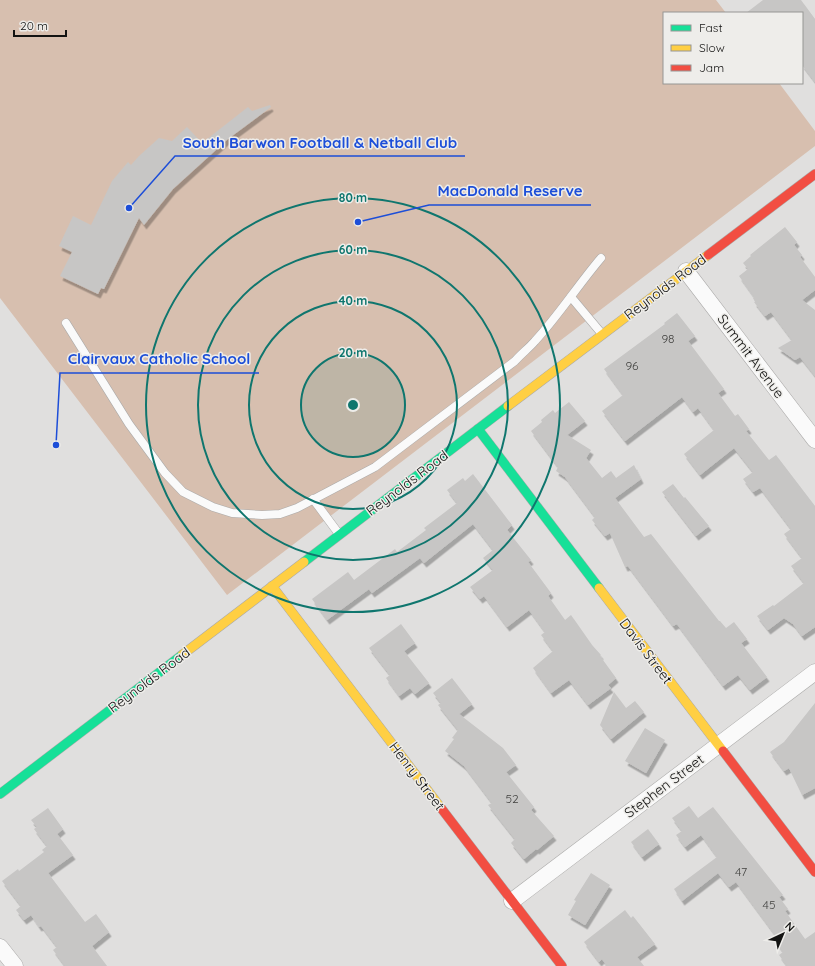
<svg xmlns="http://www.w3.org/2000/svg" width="815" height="966" viewBox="0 0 815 966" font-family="Quicksand,sans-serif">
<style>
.green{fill:#d7bfaf}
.building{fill:#c7c6c5;filter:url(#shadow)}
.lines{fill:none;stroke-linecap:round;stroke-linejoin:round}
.lane-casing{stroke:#abaaa9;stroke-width:9}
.street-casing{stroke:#abaaa9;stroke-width:17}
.fast-casing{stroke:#abaaa9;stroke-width:10}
.slow-casing{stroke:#abaaa9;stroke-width:10}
.jam-casing{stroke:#abaaa9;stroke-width:10}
.lane{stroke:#fafafa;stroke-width:8}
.street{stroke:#fafafa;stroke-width:16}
.fast{stroke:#16e098;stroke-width:9}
.slow{stroke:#ffcf43;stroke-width:9}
.jam{stroke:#f24e42;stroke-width:9}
.ring{fill:none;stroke:#0f766e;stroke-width:2}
.labels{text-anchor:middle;stroke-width:3;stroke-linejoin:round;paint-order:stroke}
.number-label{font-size:12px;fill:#424240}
.street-label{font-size:14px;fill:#131312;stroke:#eeedea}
.centre{fill:#0f766e;stroke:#eeedea;stroke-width:2}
.ring-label{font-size:12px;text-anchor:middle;font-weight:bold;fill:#0f766e;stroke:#eeedea;stroke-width:3;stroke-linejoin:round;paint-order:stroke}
.leader{fill:none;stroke:#1d4ed8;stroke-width:1.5}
.callout-dot{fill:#1d4ed8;stroke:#eeedea;stroke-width:1.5}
.callout-label{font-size:15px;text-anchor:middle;font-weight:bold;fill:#1d4ed8;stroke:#eeedea;stroke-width:3;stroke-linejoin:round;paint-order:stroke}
</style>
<defs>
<filter id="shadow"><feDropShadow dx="2.5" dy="4.5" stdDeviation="0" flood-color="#0004"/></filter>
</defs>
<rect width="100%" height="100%" fill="#e0dfde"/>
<path class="green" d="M 0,0 L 716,0 L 726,13 L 664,13 L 664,83 L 779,83 L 815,131 L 815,146 L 227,595 L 0,298 Z"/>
<g class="building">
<path d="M 763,0 L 801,0 L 815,19 L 815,82 L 802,65 L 802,13 L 746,13 Z"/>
<path d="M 270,105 L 271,107 L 228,139 L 173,189 L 144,225 L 139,218 L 104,289 L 101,288 L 98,294 L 60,276 L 72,252 L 59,246 L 73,216 L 91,225 L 112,181 L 128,162 L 131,165 L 139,156 L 159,138 L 172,141 L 187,127 L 202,143 L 248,107 L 252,111 Z"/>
<path d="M 785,227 L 797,242 L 794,245 L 802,255 L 800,257 L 815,277 L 815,290 L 802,300 L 815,310 L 815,376 L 800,357 L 795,360 L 778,348 L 792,340 L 771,312 L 765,316 L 754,302 L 755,302 L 753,298 L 754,297 L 739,276 L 748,269 L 743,263 L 751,256 L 750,255 Z"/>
<path d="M 677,313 L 695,336 L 688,341 L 724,389 L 718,393 L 735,416 L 738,414 L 749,429 L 746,431 L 769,460 L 776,455 L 815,506 L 815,627 L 802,636 L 793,624 L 784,618 L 768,630 L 757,616 L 773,605 L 774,606 L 804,583 L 791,566 L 802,558 L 784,534 L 791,529 L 760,488 L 753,492 L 743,479 L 753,472 L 734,448 L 700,475 L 684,454 L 714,430 L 698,408 L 693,412 L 682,397 L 625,441 L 602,411 L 623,395 L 604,369 L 665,324 L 664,323 Z"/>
<path d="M 569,402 L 585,421 L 567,435 L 591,450 L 586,458 L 602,478 L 611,471 L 616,478 L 634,465 L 641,479 L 615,498 L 644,537 L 651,534 L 719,621 L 720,621 L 726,628 L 734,622 L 747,639 L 741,643 L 767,677 L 750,690 L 738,675 L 723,686 L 677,624 L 673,626 L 628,566 L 625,567 L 610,533 L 605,536 L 592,520 L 595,517 L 565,477 L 556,471 L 558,467 L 531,431 L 542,422 L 541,420 L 553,410 L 555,413 Z"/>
<path d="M 473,474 L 512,525 L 507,530 L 531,560 L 528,562 L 551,593 L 548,596 L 565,620 L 571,615 L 592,645 L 601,655 L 600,656 L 616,678 L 608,685 L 611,688 L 588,705 L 569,680 L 551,693 L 533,668 L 553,651 L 541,635 L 545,632 L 529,610 L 507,627 L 484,596 L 480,599 L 470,587 L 493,570 L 483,558 L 493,550 L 473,524 L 424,563 L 420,558 L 372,593 L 369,589 L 327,620 L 312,599 L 348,572 L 354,580 L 395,549 L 397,552 L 426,530 L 424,528 L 457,503 L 447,490 L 463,478 L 465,481 Z"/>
<path d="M 673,484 L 684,498 L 685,497 L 709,526 L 696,536 L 662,492 Z"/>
<path d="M 401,624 L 415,643 L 404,651 L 429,683 L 415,694 L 410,688 L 399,696 L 386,678 L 390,675 L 369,648 Z"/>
<path d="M 452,678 L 472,704 L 459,714 L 503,748 L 516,765 L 506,772 L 534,807 L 531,810 L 554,836 L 537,850 L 536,849 L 524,859 L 511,843 L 515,839 L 488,805 L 492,803 L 464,766 L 445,751 L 454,739 L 452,738 L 458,730 L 438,705 L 441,703 L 433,693 Z"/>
<path d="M 614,692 L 626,708 L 635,701 L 644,712 L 611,739 L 600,725 Z"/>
<path d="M 815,703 L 815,788 L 802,795 L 789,768 L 784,771 L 770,752 L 784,742 Z"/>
<path d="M 645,728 L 665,740 L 646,773 L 625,761 Z"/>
<path d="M 689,806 L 698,818 L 713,807 L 783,895 L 779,897 L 788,909 L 785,911 L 805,939 L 815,932 L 815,966 L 787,966 L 779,955 L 783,952 L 775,941 L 778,939 L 736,882 L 729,887 L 718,873 L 682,901 L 674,889 L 717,857 L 701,835 L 685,847 L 676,835 L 682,831 L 672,818 Z"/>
<path d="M 48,808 L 63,829 L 57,834 L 73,855 L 48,873 L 85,922 L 96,914 L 109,932 L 92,946 L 107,966 L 65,966 L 53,950 L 57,947 L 41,926 L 39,927 L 31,915 L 24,920 L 16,910 L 21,906 L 2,881 L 18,869 L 19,871 L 44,852 L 42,850 L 47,846 L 34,829 L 37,827 L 31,820 Z"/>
<path d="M 648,829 L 659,844 L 642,857 L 631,842 Z"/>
<path d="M 591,873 L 610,885 L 585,925 L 568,915 L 576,901 L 574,900 Z"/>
<path d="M 625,910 L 631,918 L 633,916 L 655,944 L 637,957 L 644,966 L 607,966 L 602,959 L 599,962 L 584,942 Z"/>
</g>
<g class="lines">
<g class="lane-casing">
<g id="lane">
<path d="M 571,297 L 602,334"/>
<path d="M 66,323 L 129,424 L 165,473 L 183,492 L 213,507 L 232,513 L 262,515 L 280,514 L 297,508 L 375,467 L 515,361 C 521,354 529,348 535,341 C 559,315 578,285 601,258"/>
<path d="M 313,499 L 339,534"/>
</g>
</g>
<g class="street-casing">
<g id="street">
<path d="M 686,271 L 815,440"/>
<path d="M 512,901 L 815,672"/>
<path d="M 0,947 L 15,966"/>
</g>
</g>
<g class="fast-casing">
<g id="fast">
<path d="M 478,429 L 599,588"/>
<path d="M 304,562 L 508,406"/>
<path d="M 0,794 L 182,655"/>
</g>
</g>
<g class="slow-casing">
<g id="slow">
<path d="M 508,406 L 708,255"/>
<path d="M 272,586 L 441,808"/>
<path d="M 599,588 L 723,751"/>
<path d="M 182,655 L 304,562"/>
</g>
</g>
<g class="jam-casing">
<g id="jam">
<path d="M 708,255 L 815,174"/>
<path d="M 723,751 L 815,872"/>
<path d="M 441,808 L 562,966"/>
</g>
</g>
<use href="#lane" class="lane"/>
<use href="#street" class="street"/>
<use href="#fast" class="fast"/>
<use href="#slow" class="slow"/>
<use href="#jam" class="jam"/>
</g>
<circle cx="353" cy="405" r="52" fill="#0f766e" fill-opacity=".12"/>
<g class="ring">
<circle cx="353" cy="405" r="52"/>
<circle cx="353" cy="405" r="104"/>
<circle cx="353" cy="405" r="155"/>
<circle cx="353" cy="405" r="207"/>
</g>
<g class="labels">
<g class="number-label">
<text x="668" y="343">98</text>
<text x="632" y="370">96</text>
<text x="512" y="803">52</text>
<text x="741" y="876">47</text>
<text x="769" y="909">45</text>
</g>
<g class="street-label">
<text transform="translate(665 287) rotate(-37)" y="5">Reynolds Road</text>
<text transform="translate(751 356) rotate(53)" y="5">Summit Avenue</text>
<text transform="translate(407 483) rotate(-37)" y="5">Reynolds Road</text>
<text transform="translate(646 651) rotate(53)" y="5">Davis Street</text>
<text transform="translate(149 680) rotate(-37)" y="5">Reynolds Road</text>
<text transform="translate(417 776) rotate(53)" y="5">Henry Street</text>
<text transform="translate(664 786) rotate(-37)" y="5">Stephen Street</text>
</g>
</g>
<circle cx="353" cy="405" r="6" class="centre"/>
<g class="ring-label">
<text x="353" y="202">80 m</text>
<text x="353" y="254">60 m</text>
<text x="353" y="305">40 m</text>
<text x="353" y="357">20 m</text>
</g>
<path class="leader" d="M129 208L175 156H465M358 222L429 205H591M56 445L60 373H259"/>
<g class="callout-dot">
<circle cx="129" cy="208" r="4"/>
<circle cx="358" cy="222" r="4"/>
<circle cx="56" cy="445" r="4"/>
</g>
<g class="callout-label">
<text x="320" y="148">South Barwon Football &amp; Netball Club</text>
<text x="510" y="196">MacDonald Reserve</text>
<text x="159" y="364">Clairvaux Catholic School</text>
</g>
<rect x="663" y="12" width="140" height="72" fill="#eeedea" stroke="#969694"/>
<rect x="671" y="25" width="20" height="6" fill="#16e098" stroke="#969694"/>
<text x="699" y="32" font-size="12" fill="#131312">Fast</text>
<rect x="671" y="45" width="20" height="6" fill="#ffcf43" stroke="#969694"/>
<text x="699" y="52" font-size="12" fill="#131312">Slow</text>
<rect x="671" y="65" width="20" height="6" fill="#f24e42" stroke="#969694"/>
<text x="699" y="72" font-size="12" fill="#131312">Jam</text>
<g transform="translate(783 934) rotate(44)" stroke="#eeedea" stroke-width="3" paint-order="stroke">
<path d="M0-3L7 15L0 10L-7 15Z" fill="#131312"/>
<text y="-6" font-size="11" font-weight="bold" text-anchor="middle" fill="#131312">N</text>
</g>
<path d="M14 30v6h52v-6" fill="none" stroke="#131312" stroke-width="2"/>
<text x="20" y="30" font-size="12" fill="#131312" stroke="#eeedea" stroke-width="3" paint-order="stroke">20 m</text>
</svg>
